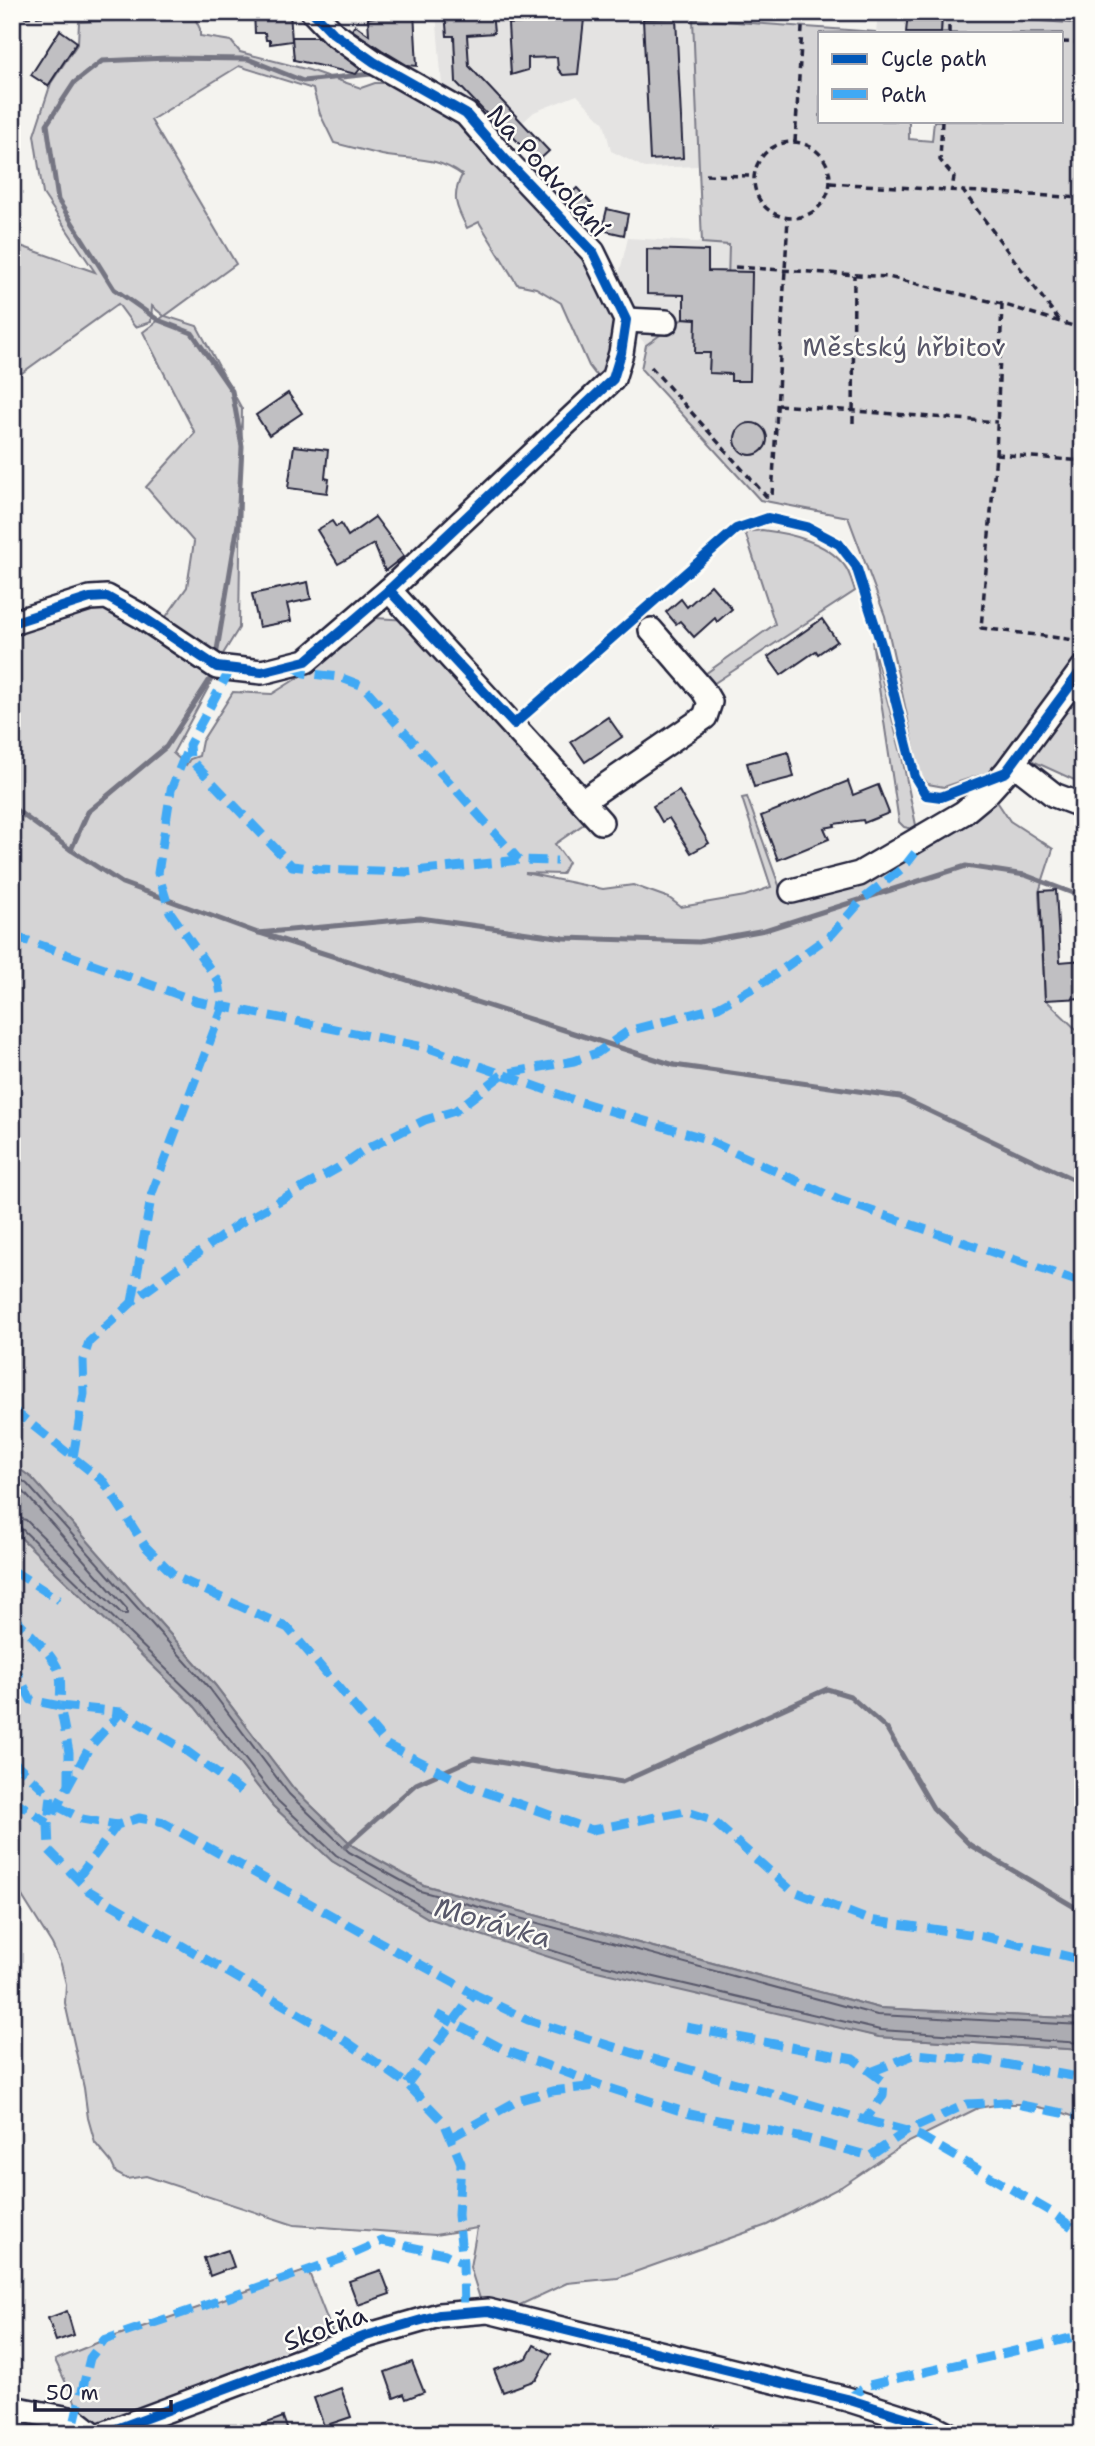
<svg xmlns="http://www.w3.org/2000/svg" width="1095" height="2446" viewBox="0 0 1095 2446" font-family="'Shantell Sans',sans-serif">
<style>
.built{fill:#e4e3e2}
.green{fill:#d5d4d5;stroke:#7c7b88;stroke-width:2}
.water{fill:#acacb2;stroke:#757582;stroke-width:2}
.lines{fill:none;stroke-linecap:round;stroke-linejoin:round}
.shore{stroke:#59596b;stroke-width:2}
.stream{stroke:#757582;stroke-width:5}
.building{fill:#c0bfc2;stroke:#22223b;stroke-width:2}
.minor-casing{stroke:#22223b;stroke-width:28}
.path{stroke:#22223b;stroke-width:3.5;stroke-dasharray:7 5;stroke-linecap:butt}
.minor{stroke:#fdfcf7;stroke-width:23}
.quiet{stroke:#3fa9f5;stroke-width:9;stroke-dasharray:18 9;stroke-linecap:butt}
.cycleway-casing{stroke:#fdfcf7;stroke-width:15}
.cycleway{stroke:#0057b8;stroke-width:10}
.labels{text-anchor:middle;stroke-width:5;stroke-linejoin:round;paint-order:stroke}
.street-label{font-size:26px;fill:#22223b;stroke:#fdfcf7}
.park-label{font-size:26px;fill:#585769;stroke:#fdfcf7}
.water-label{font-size:28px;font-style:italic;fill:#59596b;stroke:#fdfcf7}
</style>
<rect width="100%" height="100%" fill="#f4f3ef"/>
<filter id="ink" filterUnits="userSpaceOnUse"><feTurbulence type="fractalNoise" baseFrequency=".0143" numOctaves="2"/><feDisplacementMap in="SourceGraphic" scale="14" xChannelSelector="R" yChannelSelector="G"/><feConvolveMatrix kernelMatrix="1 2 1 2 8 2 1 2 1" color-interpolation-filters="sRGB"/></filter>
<g filter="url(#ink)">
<g class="built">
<path d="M 436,12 L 693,12 L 699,166 L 645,168 L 611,151 L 604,123 L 577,95 L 534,112 L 502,141 L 466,102 L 442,86 Z"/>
<path d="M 878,12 L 942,14 L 941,33 L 876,33 Z"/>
<path d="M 628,238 L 729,244 L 727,321 L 684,318 L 646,345 L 630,326 L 616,287 Z"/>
</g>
<g class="green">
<path d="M 942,14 L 1083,24 L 1083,658 L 1001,768 L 944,787 L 928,784 L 920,774 L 885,616 L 848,517 L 760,500 L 641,369 L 646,345 L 684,318 L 727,321 L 729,245 L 702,243 L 693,19 L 876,32 L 820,33 L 820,121 L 909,121 L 909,139 L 932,141 L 934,121 L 1062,121 L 1062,33 L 941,33 Z"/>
<path d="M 194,16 L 200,29 L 200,36 L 231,41 L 240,52 L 309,70 L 361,88 L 375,83 L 393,83 L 466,121 L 581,246 L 620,314 L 617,352 L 601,376 L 595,374 L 589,366 L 561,303 L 536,288 L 517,284 L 479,222 L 467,228 C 456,207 451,197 462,175 C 435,155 413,161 382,155 C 366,151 350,147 334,143 L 320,114 L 313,89 L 239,66 L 151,120 L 236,264 L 165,316 L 197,326 L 242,409 L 239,628 L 218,662 L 161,624 L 187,587 L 194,542 L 146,487 L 195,433 L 143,332 L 164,316 L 152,306 L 151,322 L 135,327 L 118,304 L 12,380 L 12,243 L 95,272 L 43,194 L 34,135 L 51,83 L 78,43 L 79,22 Z"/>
<path d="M 762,530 C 789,533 826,542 844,565 C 850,572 852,582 855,591 L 713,684 L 705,674 L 775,624 L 745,532 Z"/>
<path d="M 83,607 L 99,608 L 117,612 L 215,675 L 173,753 L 186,765 L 190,759 L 199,756 L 202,741 L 233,692 L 272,694 L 299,677 L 375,618 L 409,620 L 594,817 L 555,844 L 568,862 L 562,874 L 525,873 L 603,889 L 633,885 L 669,898 L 681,907 L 745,896 L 771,887 L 742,798 L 747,797 L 784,899 L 994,797 L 1010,821 L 1053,849 L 1039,892 L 1045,999 L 1083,1036 L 1083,2019 L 879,2008 L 424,1885 L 353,1846 L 294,1789 L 215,1685 L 32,1478 L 12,1464 L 12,629 Z"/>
<path d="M 872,641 L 902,757 L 917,830 L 904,827 L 899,822 Z"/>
<path d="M 1083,676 L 1083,784 L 1024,757 Z"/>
<path d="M 12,1529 L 195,1707 L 273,1806 L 332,1861 L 428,1918 L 879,2037 L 1083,2050 L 1083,2120 L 1061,2112 L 1025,2104 L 1001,2104 L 978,2108 L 903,2145 L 841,2187 L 767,2225 L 618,2278 L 567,2283 L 520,2305 L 482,2305 L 470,2267 L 477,2228 L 435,2235 L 294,2225 L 146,2176 L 127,2179 L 116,2173 L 111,2162 L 95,2143 L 88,2118 L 84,2088 L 65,2003 L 66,1984 L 61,1964 L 52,1944 L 12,1880 Z"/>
<path d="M 308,2270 L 335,2339 L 103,2425 L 78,2408 L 55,2360 L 104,2340 Z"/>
</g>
<path class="water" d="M 12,1464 L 32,1478 L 215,1685 L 294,1789 L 353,1846 L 423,1885 L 879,2008 L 1083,2019 L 1083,2050 L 879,2037 L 580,1967 L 428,1918 L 332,1861 L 273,1806 L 195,1707 L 12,1529 Z"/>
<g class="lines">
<g class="shore">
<path d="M 12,1473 L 27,1484 L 210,1689 L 289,1794 L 349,1852 L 420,1891 L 877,2015 L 1083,2025"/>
<path d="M 12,1484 L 22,1490 L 127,1609 L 127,1614 L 122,1614 L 26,1520 L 12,1516"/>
<path d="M 12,1525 L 20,1527 L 200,1702 L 278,1801 L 336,1855 L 431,1912 L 582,1960 L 880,2030 L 1083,2043"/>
</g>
<g class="stream">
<path d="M 217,650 L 238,524 L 242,446 L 232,391 L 192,333 L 158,320 L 114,289 L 58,200 L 47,124 L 74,83 L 102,61 L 167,58 L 248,59 L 303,81 L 371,74"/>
<path d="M 12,807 L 71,850 L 122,883 L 258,933 L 420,918 L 564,938 L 699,942 L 765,930 L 966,866 L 1025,875 L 1083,897"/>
<path d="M 71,850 L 88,812 L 166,747 L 214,673"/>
<path d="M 260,933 L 674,1065 L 900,1097 L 1083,1184"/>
<path d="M 345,1847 L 416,1784 L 474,1758 L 622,1782 L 827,1689 L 850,1696 L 887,1729 L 933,1808 L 970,1845 L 1083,1912"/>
</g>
</g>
<g class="building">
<path d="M 254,12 L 290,12 L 292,41 L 270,44 L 270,40 L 266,40 L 265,33 L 255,33 Z"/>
<path d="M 374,12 L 414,12 L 417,66 L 407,65 L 382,50 L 352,30 L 355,25 L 369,35 L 368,18 L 375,17 Z"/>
<path d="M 445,12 L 492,12 L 494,33 L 467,35 L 469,66 L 549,151 L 537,162 L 502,125 L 499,127 L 456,82 L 454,36 L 447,36 Z"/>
<path d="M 908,12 L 942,14 L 941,33 L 906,33 Z"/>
<path d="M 676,18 L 683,158 L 650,160 L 643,19 Z"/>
<path d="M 584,19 L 578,74 L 563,75 L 558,69 L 557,57 L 528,58 L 528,70 L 511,75 L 508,24 Z"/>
<path d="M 60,30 L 77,42 L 48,86 L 31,75 Z"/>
<path d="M 292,37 L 318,37 L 360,69 L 356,74 L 294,60 Z"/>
<path d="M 577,188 L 591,203 L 578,216 L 564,201 Z"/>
<path d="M 607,209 L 628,214 L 624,235 L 602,230 Z"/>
<path d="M 647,249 L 708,251 L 708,271 L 752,272 L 750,381 L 731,381 L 731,374 L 709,373 L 710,353 L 695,353 L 696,319 L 684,318 L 684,295 L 647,294 Z"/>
<path d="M 288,393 L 302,413 L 269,435 L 256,415 Z"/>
<circle cx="751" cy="439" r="16"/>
<path d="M 294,446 L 328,450 L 325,478 L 329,479 L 327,493 L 288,488 Z"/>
<path d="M 375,517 L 404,556 L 385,571 L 374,544 L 338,564 L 317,530 L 332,521 L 336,527 L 341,524 L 348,536 Z"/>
<path d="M 308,582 L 311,599 L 287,604 L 291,621 L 259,627 L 252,594 Z"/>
<path d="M 711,585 L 732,609 L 717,622 L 715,618 L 694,637 L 680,621 L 676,624 L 666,612 L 681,599 L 687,607 Z"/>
<path d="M 822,619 L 837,641 L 818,654 L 816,651 L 781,675 L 768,657 Z"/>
<path d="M 608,717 L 622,737 L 585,762 L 571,742 Z"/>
<path d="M 788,752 L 794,777 L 754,787 L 747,763 Z"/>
<path d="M 848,781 L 853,795 L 878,785 L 889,813 L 864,823 L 863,820 L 834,824 L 835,826 L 824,828 L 829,839 L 778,860 L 761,816 Z"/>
<path d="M 679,791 L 709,843 L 691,853 L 669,818 L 662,822 L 653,806 Z"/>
<path d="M 1056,890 L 1060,962 L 1083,960 L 1083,998 L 1045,1000 L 1040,891 Z"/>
<path d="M 228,2250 L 234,2267 L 210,2276 L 204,2258 Z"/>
<path d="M 381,2270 L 390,2294 L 358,2305 L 349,2281 Z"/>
<path d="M 67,2311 L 74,2335 L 56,2341 L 48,2318 Z"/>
<path d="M 534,2345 L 551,2354 L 536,2380 L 503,2392 L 494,2370 L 527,2358 Z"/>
<path d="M 412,2362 L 424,2392 L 406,2399 L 404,2394 L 394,2398 L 385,2372 Z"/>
<path d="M 341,2388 L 351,2417 L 324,2426 L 314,2398 Z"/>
<path d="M 283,2417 L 289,2434 L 243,2434 L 243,2432 Z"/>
</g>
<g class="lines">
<g class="minor-casing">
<g id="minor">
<path d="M 313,12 L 333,33 L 374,62 L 466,114 L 505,159 L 593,252 L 626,320 L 621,353 L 613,379 L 389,590"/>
<path d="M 626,320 L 666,322"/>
<path d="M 12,623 L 90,598 L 107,597 L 141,616 L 217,667 L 262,672 L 306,661 L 389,590 L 601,822"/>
<path d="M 1013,763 L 1054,795 L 1083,806"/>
<path d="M 583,801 L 705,717 L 710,702 L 703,690 L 651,630"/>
<path d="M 792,891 L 859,874 L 963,813 L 987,793 L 1006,772 L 1083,668"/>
<path d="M 12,2408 L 75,2420 L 93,2434"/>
<path d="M 103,2434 L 366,2336 L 439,2315 L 488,2311 L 847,2399 L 932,2426 L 948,2434"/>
</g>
</g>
<g class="path">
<path d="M 1064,12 L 1083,14"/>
<path d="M 12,18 L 94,12"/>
<path d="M 949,33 L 949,12"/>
<path d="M 1062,42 L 1083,43"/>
<path d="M 942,121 L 940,160 L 954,177 L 952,190"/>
<path d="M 795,142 L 803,12"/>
<circle cx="792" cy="180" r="38"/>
<path d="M 706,175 L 754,176"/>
<path d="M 830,183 L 963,191"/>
<path d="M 735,267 L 888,277 L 1002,304 L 1083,329"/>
<path d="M 1002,304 L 996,454 L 981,628 L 1083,641"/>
<path d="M 1059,320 L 963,191 L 1083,198"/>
<path d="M 651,367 L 766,496 L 772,496 L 788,218"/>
<path d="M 778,405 L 997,422"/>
<path d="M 853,423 L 854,275"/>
<path d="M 996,454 L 1083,461"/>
</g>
<use href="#minor" class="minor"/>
<g class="quiet">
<path d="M 292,665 L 304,673 L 339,677 L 363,686 L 519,860"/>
<path d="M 231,668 L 189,745 L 190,759 L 292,866 L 318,869 L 406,872 L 519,860 L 557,861"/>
<path d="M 12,937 L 29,941 L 196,1001 L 429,1048 L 577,1101 L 703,1138 L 839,1200 L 1083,1283"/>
<path d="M 132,1302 L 152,1193 L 223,1007 L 219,982 L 170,912 L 158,873 L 171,790 L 189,745"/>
<path d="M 12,1409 L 104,1482 L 145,1546 L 176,1577 L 288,1628 L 387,1745 L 471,1787 L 592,1830 L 685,1811 L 712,1820 L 791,1890 L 869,1920 L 983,1936 L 1083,1960"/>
<path d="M 73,1457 L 84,1394 L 83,1360 L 89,1342 L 139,1296 L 240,1223 L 338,1168 L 364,1150 L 425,1120 L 455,1111 L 503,1074 L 574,1061 L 597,1053 L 628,1031 L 718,1007 L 766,981 L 832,934 L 863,899 L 904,867 L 915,853"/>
<path d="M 12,1570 L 59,1600"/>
<path d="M 12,1614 C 25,1630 54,1654 59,1672 C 62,1682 60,1696 60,1706 L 121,1712 L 185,1750 L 241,1791"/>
<path d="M 12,1662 L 31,1700 L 60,1706 L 69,1752 L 69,1784"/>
<path d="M 12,1760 L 51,1796 L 48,1823 L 49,1850 L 89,1891 L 347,2042 L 407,2084 L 444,2122 L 461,2163 L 458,2215 L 463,2263 L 464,2314"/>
<path d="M 12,1799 L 48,1823 L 89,1748 L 121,1712"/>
<path d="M 57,1806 L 82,1819 L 117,1825"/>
<path d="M 77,1879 L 117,1825 L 139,1818 L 164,1823 L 474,1994 L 407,2084"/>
<path d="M 474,1994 L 528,2020 L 649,2058 L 865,2120 L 883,2096 L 884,2082 L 853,2059 L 686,2027"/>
<path d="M 437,2014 L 505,2050 L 600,2085 L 690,2114 L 808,2139 L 870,2156 L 907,2131 L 920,2136 L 1051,2212 L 1083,2235"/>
<path d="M 871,2072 L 916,2054 L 982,2060 L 1083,2078"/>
<path d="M 865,2120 L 907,2131 L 967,2104 L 1006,2102 L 1083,2117"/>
<path d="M 450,2138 L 517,2101 L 552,2091 L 597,2086"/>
<path d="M 847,2399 L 869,2385 L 1083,2335"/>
<path d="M 75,2420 L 90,2358 L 104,2340 L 341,2259 L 382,2241 L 445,2254 L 463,2263"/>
</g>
<g class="cycleway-casing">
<g id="cycleway">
<path d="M 313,12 L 333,33 L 374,62 L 466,114 L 505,159 L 593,252 L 626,320 L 621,353 L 613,379 L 389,590"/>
<path d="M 12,623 L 90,598 L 107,597 L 141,616 L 217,667 L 262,672 L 306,661 L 389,590 L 514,724 L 736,529 L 768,518 L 807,527 L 839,544 L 856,566 L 881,644 L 915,777 L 926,795 L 941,797 L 1006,772 L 1083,668"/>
<path d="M 103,2434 L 366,2336 L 439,2315 L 488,2311 L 847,2399 L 932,2426 L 948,2434"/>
</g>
</g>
<use href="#cycleway" class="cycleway"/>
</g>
</g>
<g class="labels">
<g class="street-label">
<text transform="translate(548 171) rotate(48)" y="9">Na Podvolání</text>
<text transform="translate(325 2328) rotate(-20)" y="9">Skotňa</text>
</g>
<g class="park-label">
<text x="904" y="356">Městský hřbitov</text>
</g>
<g class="water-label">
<text transform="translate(493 1922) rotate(16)" y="10">Morávka</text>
</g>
</g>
<rect width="1095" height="2446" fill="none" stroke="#fdfcf7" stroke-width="42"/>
<rect x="21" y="21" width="1053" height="2404" fill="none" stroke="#22223b" stroke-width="2.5" filter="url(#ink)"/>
<rect x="818" y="32" width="245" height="91" fill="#fdfcf7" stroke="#a5a5ac" stroke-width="2"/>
<rect x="832" y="54" width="35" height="10" fill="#0057b8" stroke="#a5a5ac" stroke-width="2"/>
<text x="881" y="66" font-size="21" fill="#22223b">Cycle path</text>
<rect x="832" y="89" width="35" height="10" fill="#3fa9f5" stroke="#a5a5ac" stroke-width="2"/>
<text x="881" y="102" font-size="21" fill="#22223b">Path</text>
<path d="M35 2400v10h136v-10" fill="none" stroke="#22223b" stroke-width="3.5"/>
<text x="46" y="2400" font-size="21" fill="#22223b" stroke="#fdfcf7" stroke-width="5" paint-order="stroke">50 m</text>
</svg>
